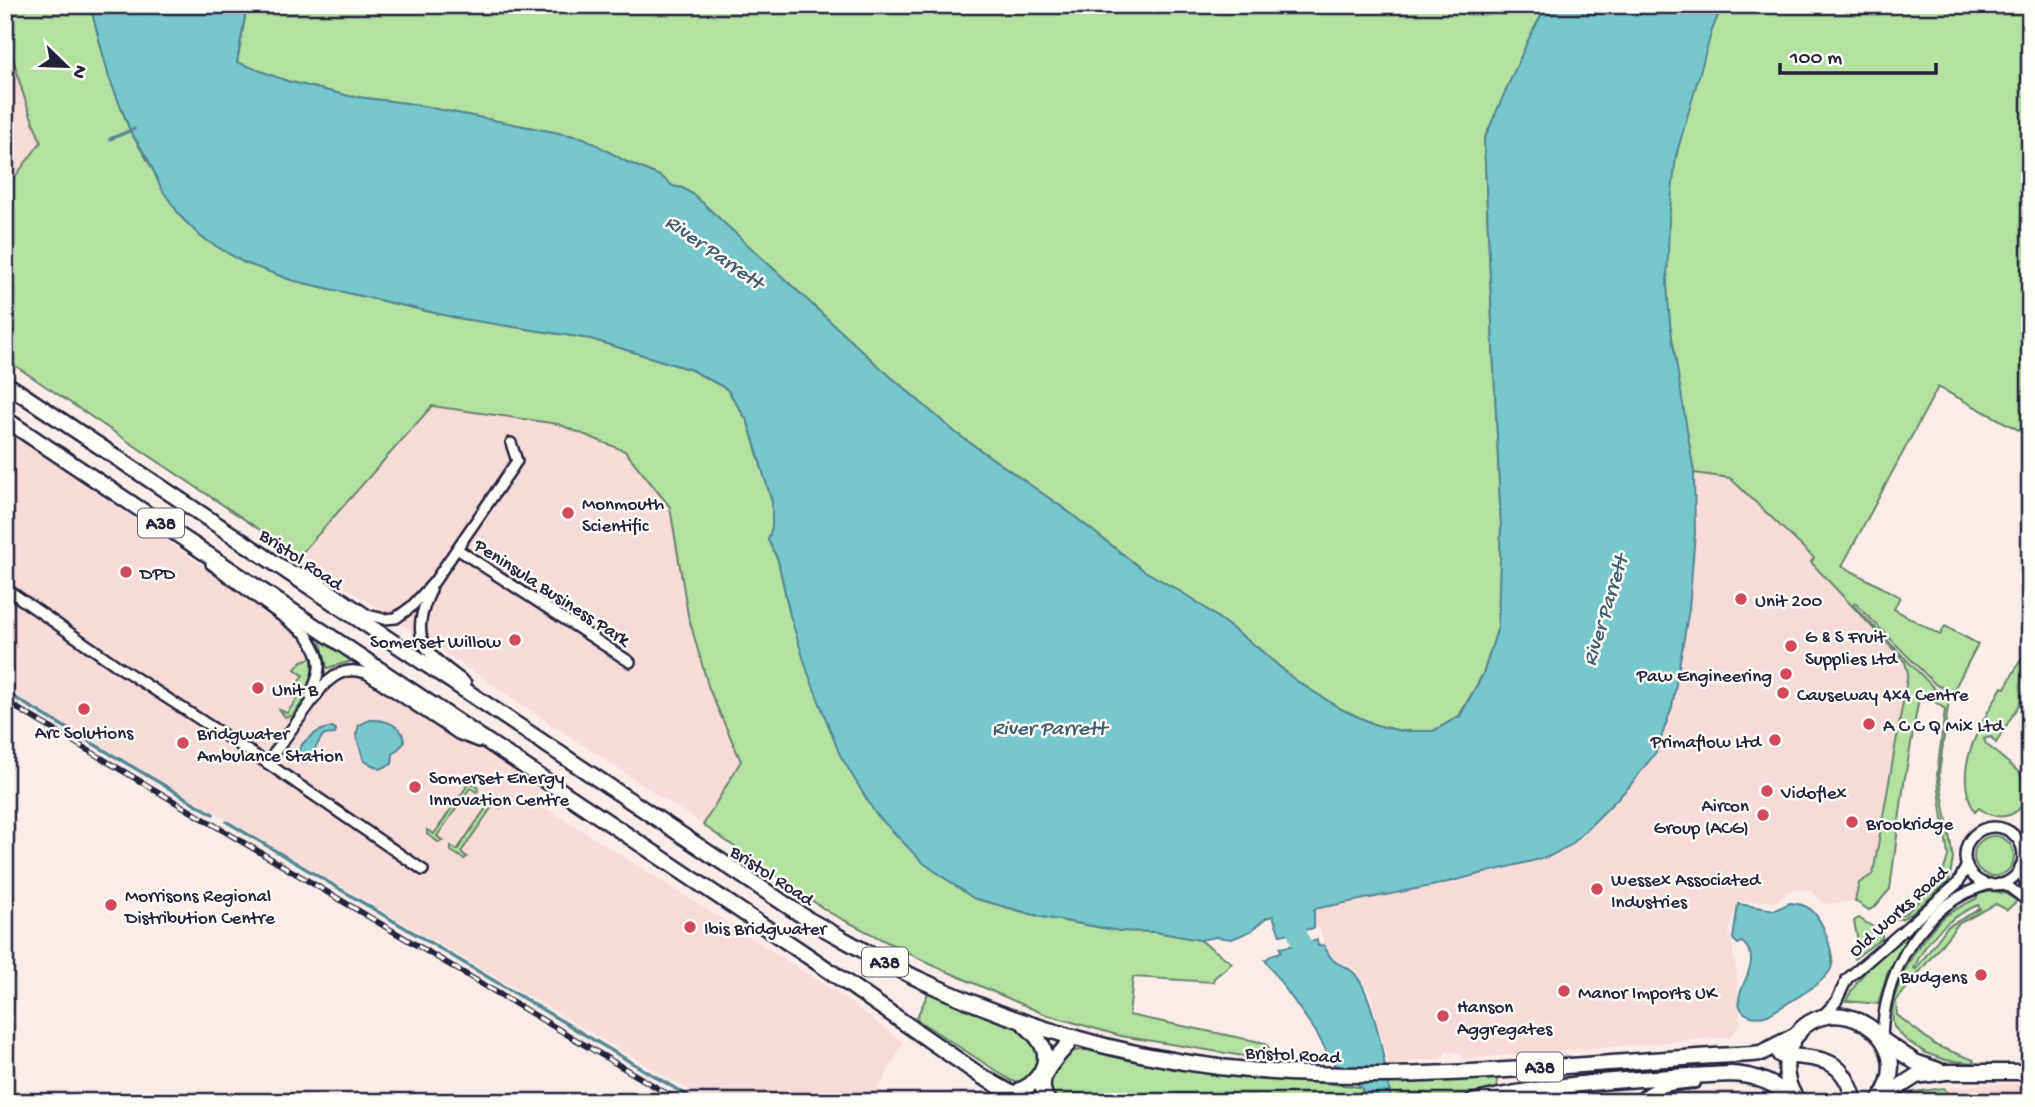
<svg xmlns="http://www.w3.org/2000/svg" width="2035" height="1107" viewBox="0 0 2035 1107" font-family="'Gochi Hand',sans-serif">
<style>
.built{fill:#f6dbd8}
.green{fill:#b2e1a0;stroke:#6a826e;stroke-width:2;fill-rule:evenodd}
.water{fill:#77c8cd;stroke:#558693;stroke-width:2}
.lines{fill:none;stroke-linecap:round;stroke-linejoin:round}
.stream{stroke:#558693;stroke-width:3.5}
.river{stroke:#77c8cd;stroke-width:19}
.minor-casing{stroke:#22223b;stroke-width:14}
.tertiary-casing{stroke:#22223b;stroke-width:16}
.primary-casing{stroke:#22223b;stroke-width:19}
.minor{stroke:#fdfcf7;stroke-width:9}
.tertiary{stroke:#fdfcf7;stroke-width:10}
.primary{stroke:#fdfcf7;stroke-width:14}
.rail-casing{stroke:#22223b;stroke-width:6}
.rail{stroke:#fdfcf7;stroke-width:3.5;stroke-dasharray:10;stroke-linecap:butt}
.poi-dot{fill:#d1495b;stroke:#fdfcf7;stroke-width:2.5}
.labels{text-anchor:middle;stroke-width:5;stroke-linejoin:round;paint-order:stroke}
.shield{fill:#fdfcf7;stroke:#646373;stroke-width:2}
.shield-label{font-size:18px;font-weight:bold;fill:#22223b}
.poi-label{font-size:19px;fill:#22223b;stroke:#fdfcf7;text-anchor:start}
.street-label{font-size:19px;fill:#22223b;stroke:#fdfcf7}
.water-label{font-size:21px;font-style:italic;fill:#405c6e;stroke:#fdfcf7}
</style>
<rect width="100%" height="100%" fill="#faede9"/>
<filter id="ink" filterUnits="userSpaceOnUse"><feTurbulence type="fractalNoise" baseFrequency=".0143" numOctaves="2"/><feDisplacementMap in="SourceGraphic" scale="14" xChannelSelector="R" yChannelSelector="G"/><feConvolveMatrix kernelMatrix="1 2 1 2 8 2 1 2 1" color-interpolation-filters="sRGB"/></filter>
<g filter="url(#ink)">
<g class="built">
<path d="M 5,5 L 9,5 L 7,16 L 15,68 L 41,142 L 5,190 Z"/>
<path d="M 432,406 L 558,424 L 625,451 L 670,507 L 688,615 L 709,689 L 742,761 L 703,825 L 299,556 Z"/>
<path d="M 5,429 L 322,648 L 355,665 L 459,738 L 502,759 L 542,786 L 534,800 L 836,992 L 903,1042 L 872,1102 L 709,1102 L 5,689 Z"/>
<path d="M 1694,473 L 1730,478 L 1815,558 L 1811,562 L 1848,604 L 1905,661 L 1908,673 L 1873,875 L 1857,888 L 1855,901 L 1826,904 L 1811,891 L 1793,889 L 1776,901 L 1737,902 L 1729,932 L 1736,966 L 1740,1024 L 1730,1037 L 1463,1059 L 1459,1053 L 1446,1052 L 1444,1057 L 1389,1066 L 1370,994 L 1356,970 L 1336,960 L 1324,945 L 1319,928 L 1314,928 L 1313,909 L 1436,885 L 1500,870 L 1571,845 L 1598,817 L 1664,727 L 1672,707 L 1689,609 L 1693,572 Z"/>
<path d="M 2030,1083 L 2030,1102 L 1903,1102 L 1914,1092 L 1972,1085 Z"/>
<path d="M 1715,1090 L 1755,1093 L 1772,1102 L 1653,1102 L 1669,1093 Z"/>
</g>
<g class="green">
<path d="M 9,5 L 90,5 L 109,77 L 130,131 L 181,217 L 201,237 L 243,262 L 291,280 L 457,318 L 591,339 L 691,370 L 727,389 L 748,422 L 772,502 L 772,527 L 768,540 L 778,560 L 790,615 L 973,898 L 1042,917 L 1120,931 L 1156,932 L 1200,940 L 1232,963 L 1214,978 L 1213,982 L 1133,977 L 1129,1015 L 1265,1043 L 1269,1048 L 1262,1059 L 1121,1036 L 1044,1014 L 930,964 L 830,913 L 703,825 L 741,761 L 709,689 L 688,615 L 670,507 L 625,451 L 558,424 L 432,406 L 299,556 L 5,359 L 5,190 L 41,142 C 26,105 3,44 9,5 Z"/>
<path d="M 247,5 L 1547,5 L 1529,39 L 1484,140 L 1501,527 L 1498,627 L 1483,674 L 1459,716 L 1433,731 L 1401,731 L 1376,725 L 1341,709 L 1295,680 L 1258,648 L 1193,599 L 1143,570 L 1066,510 L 956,433 L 875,363 L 694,195 L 683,188 L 673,187 L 662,177 L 627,162 L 584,138 L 406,103 L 349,96 L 287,81 L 237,63 Z"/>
<path d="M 1722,5 L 2016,5 L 2030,13 L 2030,436 L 1938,387 L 1842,566 L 1900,597 L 1894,609 L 1940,635 L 1945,626 L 1978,644 L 1949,699 L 1939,774 L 1953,858 L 1949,881 L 1911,914 L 1901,919 L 1890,918 L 1906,913 L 1930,891 L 1943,873 L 1948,856 L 1937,774 L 1945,709 L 1932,700 L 1919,698 L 1904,783 L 1890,889 L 1875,907 L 1869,910 L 1855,901 L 1859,883 L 1873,874 L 1908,673 L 1905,662 L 1821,573 L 1811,562 L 1814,558 L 1730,478 L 1694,473 C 1684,412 1670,350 1667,287 C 1662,192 1685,92 1722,5 ZM 1855,603 L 1936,685 L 1942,687 L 1944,694 L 1941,696 L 1937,694 L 1936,690 L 1853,605 Z"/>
<path d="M 323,640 L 351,659 L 352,661 L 327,668 L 321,643 Z"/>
<path d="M 2030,643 L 2030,686 L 1996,743 L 1991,737 L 1984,739 L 1986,744 L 2020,773 L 2022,779 L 2030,781 C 2030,810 2004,828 1979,808 L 1975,812 C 1950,769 1981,725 2002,687 L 2005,688 Z"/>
<path d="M 312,658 L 312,675 L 304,694 L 306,697 L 292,716 L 285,717 L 280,710 L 287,713 L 297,699 L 291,694 L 303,675 L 295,669 L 302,661 Z"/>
<path d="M 462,780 L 477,786 L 478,790 L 477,792 L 470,788 L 437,836 L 443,841 L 438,842 L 427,834 L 427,830 L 434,834 L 467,786 Z"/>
<path d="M 490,794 L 502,801 L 503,805 L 500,808 L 494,804 L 461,852 L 467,857 L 464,859 L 451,851 L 451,846 L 457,850 L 490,802 L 485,796 Z"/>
<circle cx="1994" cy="856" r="20"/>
<path d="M 1994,891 L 2006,894 L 2017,901 L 2007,910 L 1996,904 L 1958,924 L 1896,1001 L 1897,1015 L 1937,1046 L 1974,1060 L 1973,1063 L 1945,1060 L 1926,1053 L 1906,1040 L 1894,1027 C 1885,994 1919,938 1944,917 C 1954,909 1966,904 1977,898 L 1976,894 ZM 1978,905 L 1980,909 L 1947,927 L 1916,969 L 1914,968 C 1927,938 1947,918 1978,905 Z"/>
<path d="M 1859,918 L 1882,933 L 1882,938 L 1855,958 L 1857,937 L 1854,921 Z"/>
<path d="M 1910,932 L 1887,974 L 1878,1004 L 1846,1001 C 1860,971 1885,952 1910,932 Z"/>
<path d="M 930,989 L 1017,1026 L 1041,1048 L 1040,1063 L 1025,1081 L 1012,1081 L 916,1019 Z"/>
<path d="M 1094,1050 C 1179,1070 1265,1078 1353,1086 L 1362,1088 L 1366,1102 L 1057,1102 C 1043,1088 1050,1062 1066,1053 C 1073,1049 1085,1050 1094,1050 Z"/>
<path d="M 1496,1075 L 1498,1090 L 1443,1102 L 1391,1102 L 1388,1083 Z"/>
<path d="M 1944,1088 L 1949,1095 L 1938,1102 L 1903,1102 L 1914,1092 Z"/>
</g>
<g class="water">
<path d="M 90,5 L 247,5 L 237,62 L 287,81 L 349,96 L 406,103 L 584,138 L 627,162 L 662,177 L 673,186 L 682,188 L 694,195 L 875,363 L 956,433 L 1066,510 L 1143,570 L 1193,599 L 1258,648 L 1295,680 L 1341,709 L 1376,725 L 1401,731 L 1433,731 L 1460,716 L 1483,674 L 1498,627 L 1501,527 L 1484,140 L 1529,38 L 1547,5 L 1722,5 L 1712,30 L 1676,156 L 1669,219 L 1667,285 L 1670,324 L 1694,473 L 1695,533 L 1689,609 L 1672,707 L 1656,752 L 1628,788 L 1571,845 L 1548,857 L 1436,885 L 1314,909 L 1314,928 L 1280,935 L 1273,916 L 1266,918 L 1251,931 L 1232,939 L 1216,937 L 1200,940 L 1156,932 L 1120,931 L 1042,917 L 973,898 L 922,862 L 875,813 L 840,755 L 808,673 L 790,615 L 778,560 L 768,540 L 772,527 L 772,502 L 748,422 L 727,389 L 692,370 L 591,339 L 457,318 L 291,280 L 243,262 L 201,237 L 181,217 L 161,188 L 148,159 L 131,132 L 109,77 Z"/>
<path d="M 370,720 C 386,719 405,726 404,743 L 393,754 L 392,764 L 380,769 L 364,761 L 356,735 L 359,725 Z"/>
<path d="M 332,727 L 336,729 L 335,734 L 323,735 L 307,762 L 302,764 L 297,762 C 294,745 317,729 332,727 Z"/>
<path d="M 1790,903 C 1809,904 1815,911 1823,927 C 1827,937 1834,954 1832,965 C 1830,982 1783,1005 1768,1015 C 1752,1020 1735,1014 1740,994 C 1745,977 1761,957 1742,942 L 1738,944 L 1733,939 L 1738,904 L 1775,910 Z"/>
<path d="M 1317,940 L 1318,946 L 1324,945 C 1335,971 1344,961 1355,974 C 1375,998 1386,1070 1391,1102 L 1366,1102 L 1362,1088 L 1335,1066 L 1316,1032 L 1265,960 L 1274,954 L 1281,952 L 1280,948 Z"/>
</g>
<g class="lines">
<g class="stream">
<path d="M 110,139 L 134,129"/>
<path d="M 5,692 L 213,814"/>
<path d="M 227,822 L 698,1102"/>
</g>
<path class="river" d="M 1297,906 C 1290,928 1302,947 1315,964"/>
<g class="minor-casing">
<g id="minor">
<path d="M 457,549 L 630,662"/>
<path d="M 211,564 L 306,634 C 324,659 322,669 310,696"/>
<path d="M 297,572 L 313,578 L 368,615 L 384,619 L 396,618 L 411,607 L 434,582 L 517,461 L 511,443"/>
<path d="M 5,588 L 116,665 L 267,763 L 323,686 C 336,673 348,667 366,673 L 458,734 L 479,742"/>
<path d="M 431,590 C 407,642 426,653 466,683"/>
<path d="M 267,763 L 423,870"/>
<circle cx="1994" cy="856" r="29"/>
<path d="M 2020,867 L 2030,897"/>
<path d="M 1999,884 L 2009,887 L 2030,903"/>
<path d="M 1820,1018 L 1836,1002 L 1847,979 L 1854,973 L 1958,883 L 1967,865"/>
<path d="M 1882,1038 C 1884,971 1922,903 1990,884"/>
</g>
</g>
<g class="tertiary-casing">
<path id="tertiary" d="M 1639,1102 C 1652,1085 1674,1084 1695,1082"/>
</g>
<g class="primary-casing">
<g id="primary">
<path d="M 5,383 L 809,920 C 847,941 885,964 925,982 C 1017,1025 1119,1055 1219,1067 C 1397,1088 1575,1062 1752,1054 L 1761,1053 L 1798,1034"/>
<path d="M 5,419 L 808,956 L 981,1076 L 1027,1102"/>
<path d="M 1884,1041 L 1915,1062 L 1938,1070"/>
<path d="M 1780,1055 C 1820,1059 1843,1055 1855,1102"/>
<path d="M 1013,1095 C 1019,1090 1027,1088 1032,1083 C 1055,1061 1045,1042 1025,1025"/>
<path d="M 1795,1097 C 1786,1083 1784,1066 1789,1050 C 1814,977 1929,1032 1878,1102"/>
<path d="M 1882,1098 L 1916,1076 L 1946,1072 L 2030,1072"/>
<path d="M 1049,1102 C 1029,1077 1061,1055 1074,1037"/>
<path d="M 1472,1102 C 1557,1082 1644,1078 1731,1074 C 1758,1075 1776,1085 1797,1100"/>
</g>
</g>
<use href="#minor" class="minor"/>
<use href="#tertiary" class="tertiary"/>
<use href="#primary" class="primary"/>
<g class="rail-casing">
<path id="rail" d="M 5,701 L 681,1102"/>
</g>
<use href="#rail" class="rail"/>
</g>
</g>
<g class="poi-dot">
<circle cx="568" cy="513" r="7"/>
<circle cx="126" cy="572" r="7"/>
<circle cx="1741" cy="599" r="7"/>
<circle cx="515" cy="640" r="7"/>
<circle cx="1791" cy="646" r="7"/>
<circle cx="1786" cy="674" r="7"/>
<circle cx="258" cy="688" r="7"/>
<circle cx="1783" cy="693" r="7"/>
<circle cx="84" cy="709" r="7"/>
<circle cx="1869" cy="724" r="7"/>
<circle cx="1775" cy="740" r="7"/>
<circle cx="183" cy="743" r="7"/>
<circle cx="415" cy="787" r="7"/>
<circle cx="1767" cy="791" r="7"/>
<circle cx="1763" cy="815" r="7"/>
<circle cx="1852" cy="822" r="7"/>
<circle cx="1597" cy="889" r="7"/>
<circle cx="111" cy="905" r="7"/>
<circle cx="690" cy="927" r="7"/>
<circle cx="1981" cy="975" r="7"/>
<circle cx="1564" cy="991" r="7"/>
<circle cx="1443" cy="1016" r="7"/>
</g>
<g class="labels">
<g class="shield">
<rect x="138" y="508.5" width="46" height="29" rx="5"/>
<rect x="862" y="947.5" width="46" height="29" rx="5"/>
<rect x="1517" y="1052.5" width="46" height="29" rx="5"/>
</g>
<g class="shield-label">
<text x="161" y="529">A38</text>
<text x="885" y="968">A38</text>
<text x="1540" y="1073">A38</text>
</g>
<g class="poi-label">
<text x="582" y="509">Monmouth<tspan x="582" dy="22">Scientific</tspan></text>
<text x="140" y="579">DPD</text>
<text x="1755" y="606">Unit 200</text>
<text x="1805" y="642">G &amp; S Fruit<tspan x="1805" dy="22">Supplies Ltd</tspan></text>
<text x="501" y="647" text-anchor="end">Somerset Willow</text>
<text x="1772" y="681" text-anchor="end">Paw Engineering</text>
<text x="272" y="695">Unit B</text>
<text x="1797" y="700">Causeway 4x4 Centre</text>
<text x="1883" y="731">A C C Q Mix Ltd</text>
<text x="84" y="738" text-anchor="middle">Arc Solutions</text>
<text x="197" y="739">Bridgwater<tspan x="197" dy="22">Ambulance Station</tspan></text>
<text x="1761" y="747" text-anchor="end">Primaflow Ltd</text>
<text x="429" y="783">Somerset Energy<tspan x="429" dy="22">Innovation Centre</tspan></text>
<text x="1781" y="798">Vidoflex</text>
<text x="1749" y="811" text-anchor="end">Aircon<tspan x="1749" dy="22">Group (ACG)</tspan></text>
<text x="1866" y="829">Brookridge</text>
<text x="1611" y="885">Wessex Associated<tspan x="1611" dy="22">Industries</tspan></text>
<text x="125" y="901">Morrisons Regional<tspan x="125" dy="22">Distribution Centre</tspan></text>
<text x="704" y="934">Ibis Bridgwater</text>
<text x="1967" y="982" text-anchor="end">Budgens</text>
<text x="1578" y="998">Manor Imports UK</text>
<text x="1457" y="1012">Hanson<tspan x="1457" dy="22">Aggregates</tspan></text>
</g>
<g class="street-label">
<text transform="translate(302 558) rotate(34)" y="7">Bristol Road</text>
<text transform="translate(553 591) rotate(33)" y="7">Peninsula Business Park</text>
<text transform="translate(773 874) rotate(33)" y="7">Bristol Road</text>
<text transform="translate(1897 910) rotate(-42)" y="7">Old Works Road</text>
<text transform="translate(1293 1053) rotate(3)" y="7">Bristol Road</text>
</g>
<g class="water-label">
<text transform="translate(715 251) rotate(35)" y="7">River Parrett</text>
<text transform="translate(1604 610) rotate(-73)" y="7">River Parrett</text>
<text x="1049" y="734">River Parrett</text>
</g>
</g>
<rect width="2035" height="1107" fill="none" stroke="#fdfcf7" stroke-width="28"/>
<rect x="14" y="14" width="2007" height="1079" fill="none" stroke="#22223b" stroke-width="2.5" filter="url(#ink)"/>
<g transform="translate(66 66) rotate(113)" stroke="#fdfcf7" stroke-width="5" paint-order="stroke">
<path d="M0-5L12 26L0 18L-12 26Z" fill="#22223b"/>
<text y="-10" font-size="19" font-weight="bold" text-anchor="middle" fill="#22223b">N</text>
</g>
<path d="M1780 63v10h156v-10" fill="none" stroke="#22223b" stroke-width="3.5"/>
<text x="1790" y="63" font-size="21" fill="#22223b" stroke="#fdfcf7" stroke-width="5" paint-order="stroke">100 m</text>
</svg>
